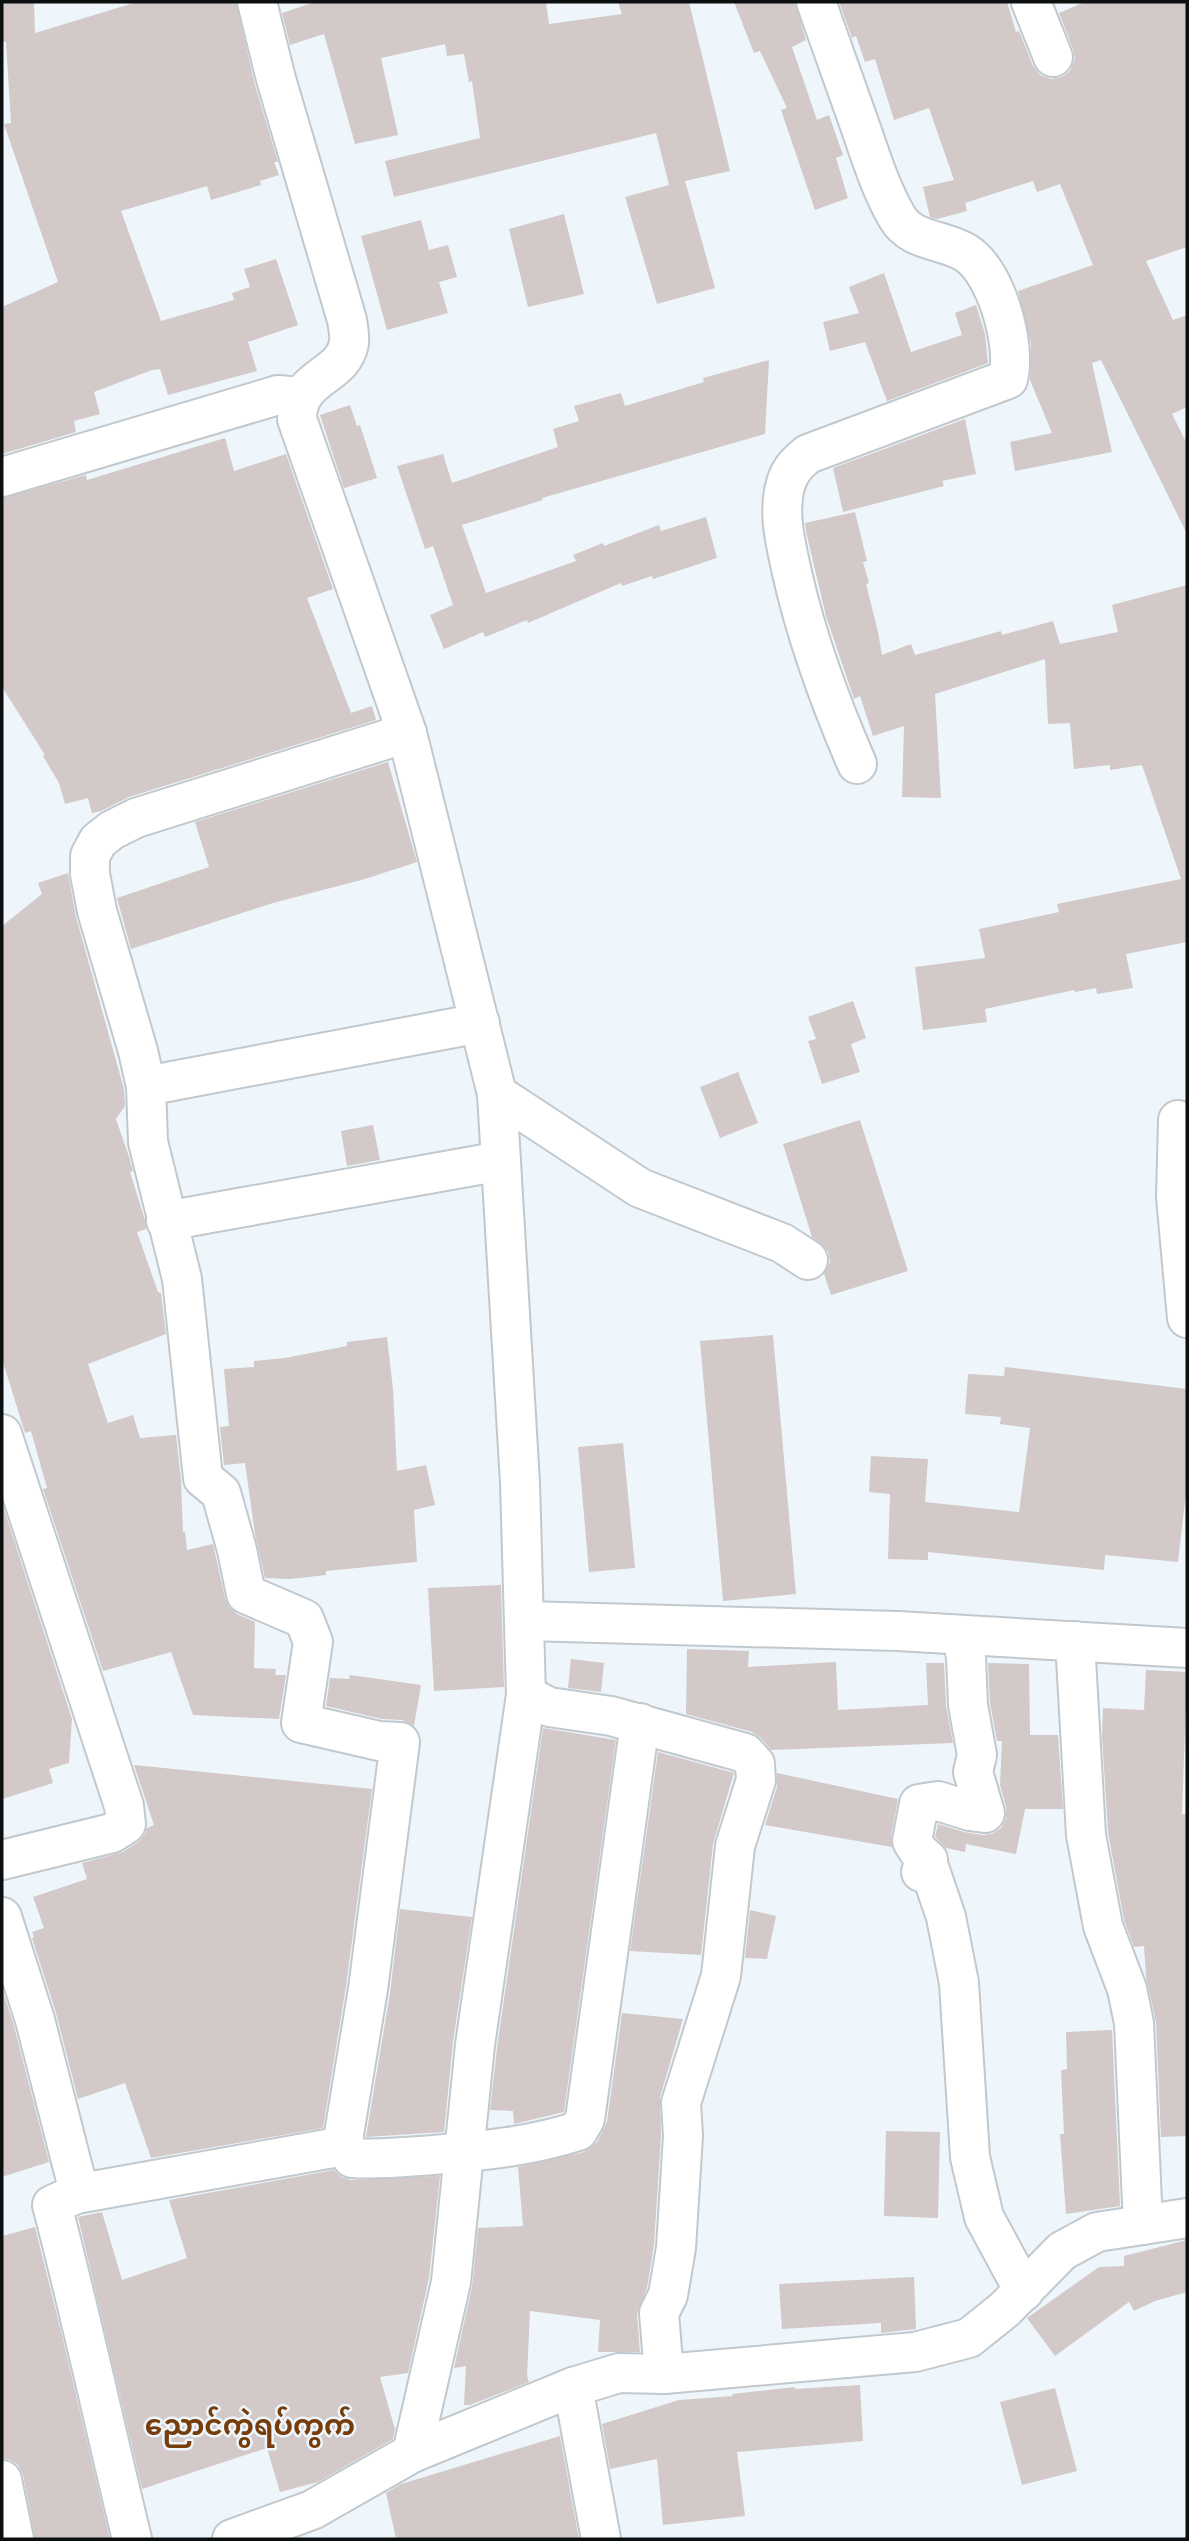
<svg xmlns="http://www.w3.org/2000/svg" width="1189" height="2541" viewBox="0 0 1189 2541" font-family="Figtree,'Noto Sans Myanmar',sans-serif">
<style>
.building{fill:#d2c9c8}
.lines{fill:none;stroke-linecap:round;stroke-linejoin:round}
.minor-casing{stroke:#c1c9ce;stroke-width:42}
.minor{stroke:#fff;stroke-width:38}
.labels{text-anchor:middle;stroke-width:5;stroke-linejoin:round;paint-order:stroke}
.quarter-label{font-size:28px;font-weight:bold;fill:#763c09;stroke:#eef6fb}
</style>
<rect width="100%" height="100%" fill="#eef6fb"/>
<g class="building">
<path d="M 2,2 L 34,2 L 35,33 L 137,2 L 236,2 L 255,85 L 278,162 L 274,162 L 279,175 L 260,181 L 261,185 L 211,200 L 207,186 L 121,211 L 161,321 L 234,300 L 232,293 L 250,287 L 244,269 L 276,259 L 298,325 L 248,342 L 257,371 L 168,395 L 160,369 L 152,370 L 94,392 L 100,414 L 74,421 L 76,432 L 2,454 L 2,307 L 58,282 L 4,124 L 11,123 L 6,42 L 2,42 Z"/>
<path d="M 315,2 L 546,2 L 549,24 L 622,14 L 618,2 L 689,2 L 730,171 L 685,181 L 715,288 L 657,304 L 625,197 L 669,185 L 656,133 L 394,197 L 385,161 L 480,138 L 472,81 L 469,82 L 464,54 L 447,56 L 445,44 L 381,58 L 398,135 L 355,144 L 324,34 L 290,45 L 282,13 Z"/>
<path d="M 734,2 L 795,2 L 806,40 L 792,47 L 817,120 L 829,115 L 843,155 L 836,158 L 848,198 L 815,210 L 781,110 L 787,108 L 760,51 L 754,53 Z"/>
<path d="M 839,2 L 1007,2 L 1016,32 L 1019,31 L 1033,66 L 1040,75 L 1051,79 L 1062,77 L 1070,71 L 1075,59 L 1073,49 L 1059,13 L 1085,2 L 1187,2 L 1187,247 L 1146,261 L 1173,320 L 1187,315 L 1187,407 L 1172,414 L 1187,444 L 1187,534 L 1101,360 L 1092,363 L 1112,452 L 1015,471 L 1010,442 L 1052,433 L 1030,380 L 1031,345 L 1018,291 L 1093,265 L 1060,184 L 1037,192 L 1033,181 L 965,203 L 967,211 L 937,219 L 930,217 L 923,187 L 954,180 L 929,108 L 894,120 L 875,59 L 865,62 L 856,36 L 852,38 Z"/>
<path d="M 564,214 L 584,294 L 528,307 L 509,229 Z"/>
<path d="M 421,220 L 429,250 L 448,245 L 457,277 L 439,282 L 448,313 L 387,330 L 361,236 Z"/>
<path d="M 884,273 L 911,352 L 962,335 L 955,313 L 976,305 L 985,334 L 988,363 L 887,401 L 865,342 L 830,351 L 823,322 L 859,313 L 849,287 Z"/>
<path d="M 769,360 L 765,434 L 542,498 L 543,500 L 462,525 L 486,593 L 576,561 L 573,555 L 603,543 L 604,546 L 659,525 L 661,531 L 706,517 L 717,558 L 653,579 L 652,576 L 622,586 L 621,583 L 528,623 L 527,620 L 485,637 L 483,632 L 444,649 L 430,615 L 453,605 L 433,546 L 425,549 L 397,466 L 443,454 L 452,483 L 558,447 L 553,429 L 579,421 L 574,406 L 621,393 L 625,406 L 704,382 L 703,378 Z"/>
<path d="M 350,405 L 357,426 L 360,425 L 377,478 L 344,488 L 320,415 Z"/>
<path d="M 965,419 L 976,474 L 942,481 L 944,486 L 843,512 L 833,468 Z"/>
<path d="M 225,438 L 234,471 L 286,454 L 333,589 L 307,598 L 351,713 L 372,706 L 376,720 L 129,797 L 101,811 L 92,813 L 88,798 L 65,804 L 59,783 L 43,756 L 45,755 L 2,687 L 2,498 L 86,475 L 87,480 Z"/>
<path d="M 855,512 L 867,561 L 863,562 L 869,583 L 866,584 L 878,632 L 882,655 L 911,644 L 915,655 L 1001,631 L 1002,635 L 1053,621 L 1060,644 L 1118,632 L 1112,605 L 1187,585 L 1187,942 L 1126,954 L 1133,988 L 1097,994 L 1096,988 L 1075,992 L 1074,990 L 985,1009 L 987,1022 L 923,1030 L 915,967 L 985,958 L 979,929 L 1059,912 L 1057,904 L 1181,879 L 1142,765 L 1110,770 L 1110,765 L 1074,769 L 1070,723 L 1048,724 L 1045,659 L 935,694 L 941,798 L 902,797 L 904,726 L 873,736 L 860,696 L 854,699 L 826,616 L 807,536 L 805,523 Z"/>
<path d="M 388,762 L 417,862 L 365,879 L 273,903 L 131,949 L 117,898 L 209,867 L 195,822 Z"/>
<path d="M 68,873 L 76,917 L 124,1089 L 125,1106 L 116,1119 L 129,1157 L 133,1171 L 130,1172 L 145,1220 L 146,1229 L 137,1232 L 158,1292 L 161,1293 L 166,1334 L 88,1364 L 108,1423 L 133,1415 L 140,1438 L 176,1435 L 181,1480 L 183,1532 L 185,1532 L 187,1550 L 213,1544 L 225,1598 L 229,1607 L 237,1614 L 255,1622 L 254,1668 L 276,1669 L 275,1675 L 286,1675 L 279,1719 L 193,1715 L 171,1652 L 103,1671 L 43,1489 L 47,1488 L 31,1431 L 25,1433 L 2,1359 L 2,926 L 42,894 L 38,883 Z"/>
<path d="M 853,1001 L 866,1038 L 851,1044 L 860,1072 L 822,1084 L 808,1041 L 816,1039 L 808,1017 Z"/>
<path d="M 738,1072 L 758,1123 L 720,1138 L 700,1087 Z"/>
<path d="M 860,1120 L 908,1271 L 831,1295 L 824,1274 L 830,1262 L 828,1251 L 812,1237 L 783,1144 Z"/>
<path d="M 373,1125 L 380,1160 L 347,1166 L 341,1131 Z"/>
<path d="M 773,1335 L 796,1594 L 723,1601 L 700,1341 Z"/>
<path d="M 387,1337 L 393,1389 L 397,1471 L 426,1465 L 435,1505 L 414,1510 L 417,1562 L 326,1571 L 326,1575 L 290,1579 L 265,1578 L 255,1534 L 245,1463 L 224,1465 L 220,1427 L 229,1426 L 224,1369 L 254,1367 L 254,1361 L 285,1358 L 347,1346 L 347,1342 Z"/>
<path d="M 1005,1367 L 1187,1389 L 1187,1484 L 1178,1562 L 1105,1555 L 1104,1570 L 928,1552 L 928,1560 L 888,1559 L 890,1494 L 869,1492 L 871,1456 L 928,1459 L 925,1502 L 1019,1512 L 1030,1428 L 1000,1424 L 1001,1417 L 965,1414 L 968,1374 L 1004,1376 Z"/>
<path d="M 623,1443 L 635,1568 L 589,1572 L 578,1447 Z"/>
<path d="M 2,1503 L 72,1719 L 69,1763 L 49,1769 L 53,1783 L 2,1799 Z"/>
<path d="M 501,1585 L 504,1687 L 434,1691 L 428,1588 Z"/>
<path d="M 687,1649 L 749,1651 L 748,1667 L 836,1662 L 838,1710 L 928,1705 L 926,1663 L 944,1663 L 946,1706 L 953,1743 L 771,1750 L 761,1738 L 752,1732 L 686,1714 Z"/>
<path d="M 571,1659 L 604,1663 L 601,1692 L 568,1688 Z"/>
<path d="M 988,1663 L 1029,1664 L 1030,1735 L 1058,1735 L 1063,1809 L 1025,1809 L 1016,1854 L 966,1844 L 965,1852 L 946,1848 L 935,1837 L 938,1824 L 964,1832 L 983,1835 L 992,1834 L 1001,1828 L 1006,1818 L 1006,1807 L 1000,1785 L 1002,1741 L 997,1741 L 990,1703 Z"/>
<path d="M 1146,1670 L 1187,1672 L 1182,1814 L 1187,1814 L 1187,2136 L 1161,2137 L 1156,2022 L 1146,1977 L 1144,1946 L 1134,1947 L 1124,1920 L 1108,1832 L 1102,1736 L 1103,1708 L 1144,1710 Z"/>
<path d="M 350,1675 L 421,1685 L 414,1726 L 402,1720 L 382,1719 L 326,1706 L 330,1678 L 349,1679 Z"/>
<path d="M 543,1728 L 616,1740 L 564,2112 L 514,2124 L 513,2111 L 490,2110 L 497,2048 Z"/>
<path d="M 658,1752 L 734,1773 L 713,1844 L 701,1955 L 630,1951 Z"/>
<path d="M 134,1765 L 372,1789 L 346,1986 L 323,2128 L 151,2158 L 125,2083 L 78,2099 L 56,2013 L 32,1938 L 34,1937 L 32,1932 L 44,1928 L 33,1897 L 87,1879 L 82,1863 L 123,1852 L 138,1842 L 145,1834 L 147,1828 L 154,1825 Z"/>
<path d="M 777,1773 L 898,1799 L 891,1837 L 892,1847 L 765,1825 L 777,1787 Z"/>
<path d="M 400,1909 L 472,1917 L 453,2042 L 444,2132 L 366,2137 L 390,1993 Z"/>
<path d="M 750,1910 L 776,1916 L 767,1959 L 745,1958 Z"/>
<path d="M 2,1988 L 14,2026 L 49,2162 L 2,2177 Z"/>
<path d="M 622,2013 L 683,2019 L 660,2097 L 661,2136 L 654,2245 L 647,2288 L 637,2314 L 640,2352 L 598,2352 L 600,2320 L 530,2311 L 527,2376 L 529,2382 L 470,2405 L 464,2405 L 466,2366 L 454,2368 L 472,2287 L 478,2228 L 523,2226 L 518,2167 L 584,2152 L 597,2142 L 607,2122 Z"/>
<path d="M 1112,2030 L 1120,2206 L 1066,2214 L 1060,2134 L 1064,2134 L 1061,2070 L 1067,2069 L 1066,2032 Z"/>
<path d="M 886,2131 L 940,2132 L 938,2218 L 884,2216 Z"/>
<path d="M 334,2170 L 341,2177 L 351,2180 L 440,2176 L 429,2278 L 408,2373 L 380,2377 L 395,2429 L 393,2439 L 318,2482 L 280,2492 L 267,2448 L 142,2489 L 78,2217 L 102,2212 L 122,2280 L 187,2258 L 169,2200 Z"/>
<path d="M 35,2227 L 62,2335 L 110,2539 L 35,2539 L 23,2475 L 18,2465 L 10,2460 L 2,2459 L 2,2236 Z"/>
<path d="M 1187,2240 L 1187,2292 L 1155,2301 L 1134,2311 L 1129,2302 L 1055,2356 L 1027,2318 L 1099,2267 L 1124,2266 L 1124,2256 Z"/>
<path d="M 914,2277 L 916,2329 L 881,2333 L 881,2323 L 782,2329 L 779,2284 Z"/>
<path d="M 860,2385 L 863,2441 L 737,2452 L 745,2516 L 663,2525 L 657,2459 L 610,2469 L 602,2424 L 679,2400 L 733,2396 L 732,2394 L 795,2387 L 795,2389 Z"/>
<path d="M 1055,2388 L 1077,2471 L 1022,2485 L 1000,2402 Z"/>
<path d="M 560,2436 L 579,2539 L 396,2539 L 386,2493 L 401,2484 Z"/>
</g>
<g class="lines">
<g class="minor-casing">
<g id="minor">
<path d="M 257,2 L 276,79 L 347,320 C 348,327 350,336 349,343 C 343,378 297,375 297,419 L 407,733 L 497,1094 L 520,1483 L 526,1695 L 475,2045 L 451,2282 L 412,2453"/>
<path d="M 816,2 C 830,42 845,83 859,123 C 870,154 880,188 897,217 C 911,242 944,239 966,253 C 996,271 1017,346 1008,379 L 808,454 C 797,463 790,470 786,483 C 777,513 786,544 792,573 C 807,639 830,702 857,764"/>
<path d="M 1031,2 L 1053,57"/>
<path d="M 2,477 L 278,395 L 300,397"/>
<path d="M 407,733 L 136,818 L 112,830 L 98,841 L 90,856 L 90,874 L 97,911 L 138,1051 L 146,1086 L 148,1142 L 182,1279 L 203,1478 L 221,1493 L 237,1550 L 246,1594 L 304,1619 L 313,1642 L 301,1723 L 379,1741 L 400,1742 L 368,1989 L 344,2134 L 344,2146 L 352,2158 C 379,2160 406,2157 433,2155 C 482,2151 532,2146 578,2131 L 585,2119 L 640,1723"/>
<path d="M 146,1086 L 480,1023"/>
<path d="M 497,1094 L 640,1188 L 782,1243 L 808,1260"/>
<path d="M 1178,1120 L 1176,1197 L 1187,1318"/>
<path d="M 166,1221 L 501,1161"/>
<path d="M 2,1434 L 124,1806 L 126,1824 L 112,1833 L 2,1860"/>
<path d="M 525,1621 L 898,1631 L 1187,1648"/>
<path d="M 962,1635 L 966,1657 L 968,1705 L 977,1755 L 973,1772 L 985,1813 L 970,1811 L 938,1801 L 919,1804 L 912,1841 L 919,1852 L 928,1860 L 921,1872 L 930,1870 L 946,1917 L 959,1983 L 970,2157 L 984,2217 L 1024,2291"/>
<path d="M 1075,1641 L 1086,1835 L 1103,1926 L 1127,1989 L 1134,2023 L 1143,2225"/>
<path d="M 526,1695 L 549,1707 L 611,1716 L 745,1753 L 755,1764 L 756,1780 L 735,1846 L 721,1976 L 681,2103 L 683,2136 L 676,2248 L 668,2295 L 659,2313 L 664,2374"/>
<path d="M 2,1917 L 35,2020 L 76,2180 L 76,2194 L 52,2205 C 81,2315 105,2428 132,2539"/>
<path d="M 76,2194 L 344,2146"/>
<path d="M 573,2387 L 601,2539"/>
<path d="M 2,2480 L 14,2539"/>
<path d="M 232,2539 L 312,2510 L 412,2453 L 573,2387 L 619,2373 L 664,2374 L 915,2352 L 969,2338 L 1005,2309 L 1062,2251 L 1097,2232 L 1187,2218"/>
</g>
</g>
<use href="#minor" class="minor"/>
</g>
<g class="labels">
<g class="quarter-label">
<text x="250" y="2435">ညောင်ကွဲရပ်ကွက်</text>
</g>
</g>
<rect width="1189" height="2541" fill="none" stroke="#0c0f10" stroke-width="7"/>
</svg>
